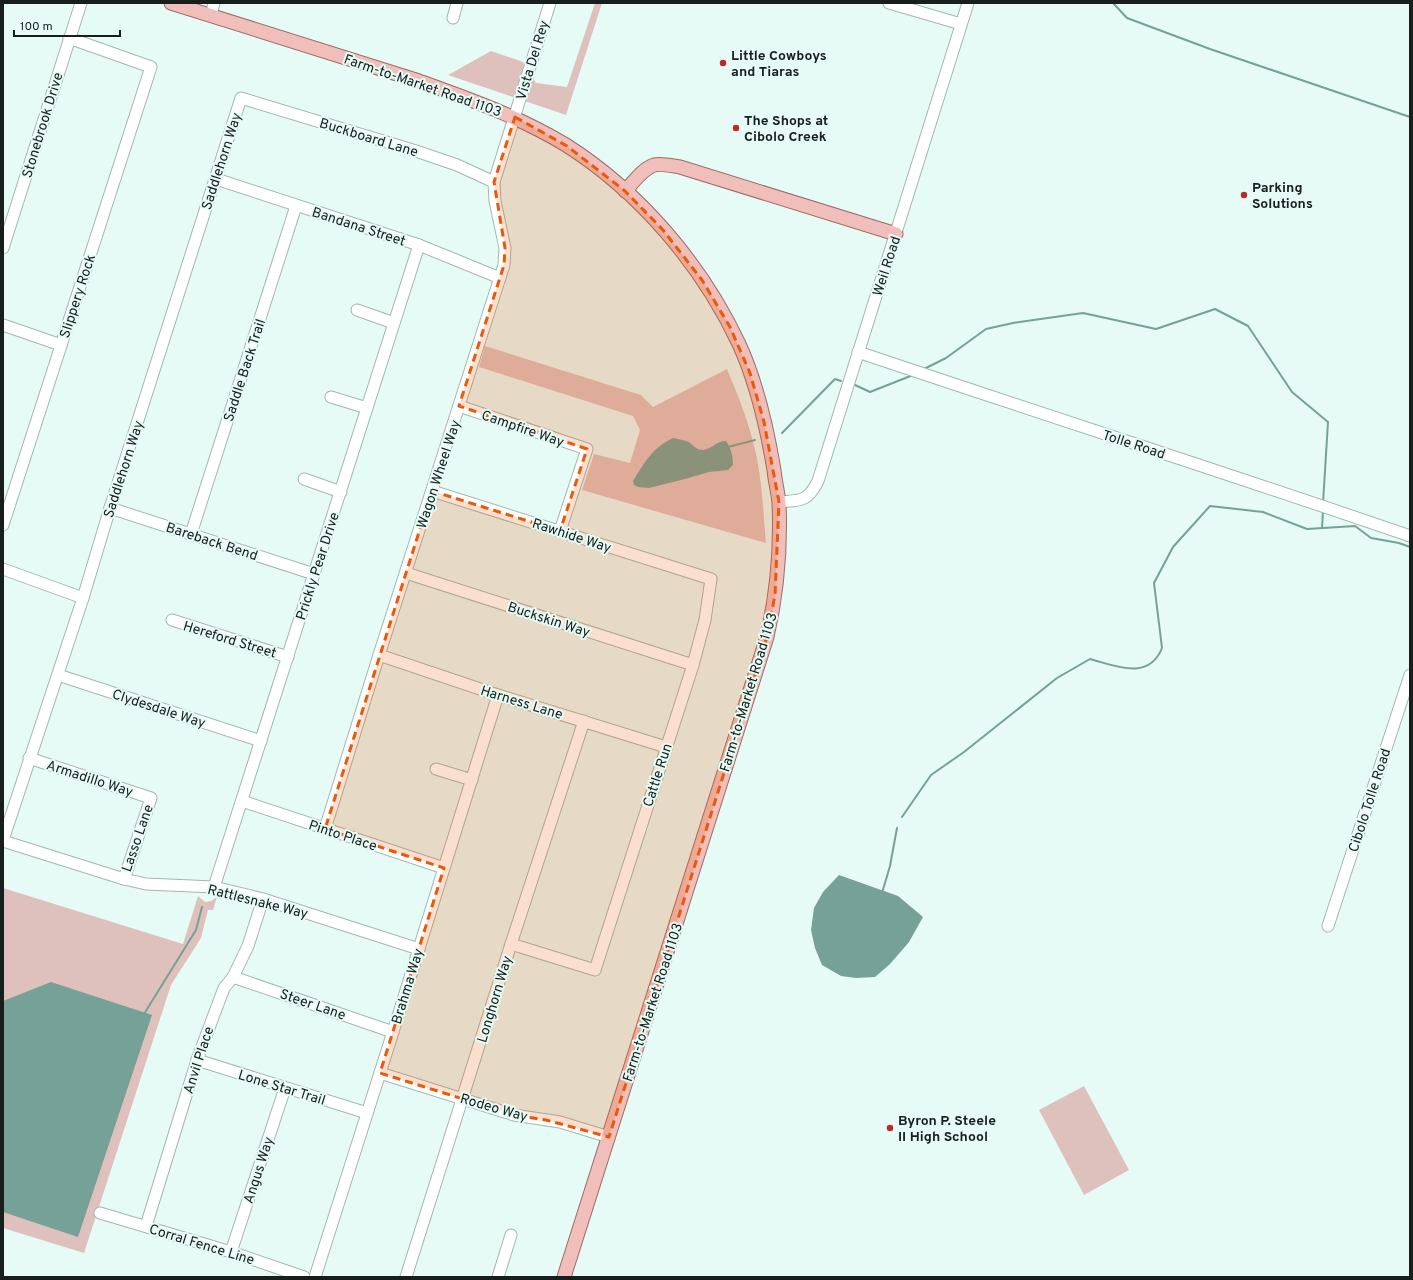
<svg xmlns="http://www.w3.org/2000/svg" width="1413" height="1280" viewBox="0 0 1413 1280" font-family="Overpass,sans-serif">
<style>
.green{fill:#dec1bd}
.water{fill:#75a196}
.lines{fill:none;stroke-linecap:round;stroke-linejoin:round}
.stream{stroke:#75a196;stroke-width:2}
.minor-casing{stroke:#a3b7b1;stroke-width:13}
.major-casing{stroke:#9e6b66;stroke-width:15}
.minor{stroke:#fff;stroke-width:11}
.major{stroke:#f1bfbb;stroke-width:13}
.marked{fill:#e8590c;fill-opacity:0.2;stroke:#e8590c;stroke-width:3;stroke-dasharray:8 5;stroke-linejoin:round}
.poi-dot{fill:#b9292d;stroke:#e6fbf5;stroke-width:1.5}
.labels{text-anchor:middle;stroke-width:4;stroke-linejoin:round;paint-order:stroke}
.poi-label{font-size:14px;font-weight:bold;fill:#171e1c;stroke:#e6fbf5;text-anchor:start}
.street-label{font-size:14px;fill:#171e1c;stroke:#e6fbf5}
</style>
<rect width="100%" height="100%" fill="#e6fbf5"/>
<g class="green">
<path d="M 595,3 L 602,3 L 566,115 L 448,75 L 491,51 L 523,62 L 536,83 L 567,87 Z"/>
<path d="M 485,346 L 641,395 L 653,407 L 727,369 C 737,393 747,417 753,442 C 762,473 763,511 766,543 L 582,490 L 594,454 L 630,463 L 640,430 L 633,416 L 479,367 Z"/>
<path d="M 3,888 L 183,944 L 198,896 L 205,902 L 211,901 L 217,897 L 213,910 L 208,910 L 201,938 L 171,985 L 84,1253 L 3,1228 Z"/>
<path d="M 1084,1086 L 1129,1170 L 1084,1195 L 1039,1110 Z"/>
</g>
<g class="water">
<path d="M 673,438 C 678,439 684,440 689,442 C 693,445 696,450 703,450 C 712,449 716,441 726,441 C 731,448 733,456 733,465 L 728,470 L 709,472 L 685,479 L 649,488 L 638,487 L 634,485 L 633,481 C 645,462 652,448 673,438 Z"/>
<path d="M 839,875 L 898,896 L 923,917 L 909,942 L 890,964 L 875,977 L 856,978 L 841,976 L 822,965 L 815,948 L 811,930 L 814,908 L 823,892 Z"/>
<path d="M 51,982 L 152,1015 L 78,1237 L 3,1212 L 3,1001 Z"/>
</g>
<g class="lines">
<g class="stream">
<path d="M 1113,3 L 1127,18 L 1210,49 L 1410,117"/>
<path d="M 924,369 L 946,358 L 986,329 L 1013,323 L 1083,313 L 1156,329 L 1215,309 L 1248,326 L 1292,392 L 1328,422 L 1323,503"/>
<path d="M 855,385 L 870,392 L 913,375"/>
<path d="M 782,433 L 835,379 L 841,381"/>
<path d="M 728,447 L 755,440"/>
<path d="M 1322,528 L 1323,511"/>
<path d="M 902,817 L 931,775 L 964,752 L 1057,678 L 1090,659 C 1116,666 1149,681 1162,648 L 1154,583 L 1173,547 L 1210,506 L 1263,512 L 1307,529 L 1355,526 L 1371,538 L 1399,543 L 1410,547"/>
<path d="M 882,893 L 890,866 L 897,828"/>
<path d="M 144,1014 L 196,930 L 202,907"/>
</g>
<g class="minor-casing">
<g id="minor">
<path d="M 889,3 L 961,24"/>
<path d="M 211,16 L 214,3"/>
<path d="M 453,18 L 457,3"/>
<path d="M 216,179 L 419,245 L 500,278"/>
<path d="M 3,248 L 81,3"/>
<path d="M 357,310 L 394,323"/>
<path d="M 3,325 L 61,345"/>
<path d="M 858,352 C 1042,414 1227,473 1410,536"/>
<path d="M 331,397 L 367,408"/>
<path d="M 459,406 L 587,449 L 560,531"/>
<path d="M 304,479 L 341,492"/>
<path d="M 432,491 L 711,579 L 705,620 L 693,665 L 595,970 L 511,944"/>
<path d="M 779,502 C 800,500 807,503 818,481 L 968,3"/>
<path d="M 110,508 L 314,574"/>
<path d="M 3,525 L 151,67 L 69,38"/>
<path d="M 191,534 L 296,206"/>
<path d="M 3,569 L 83,598"/>
<path d="M 406,573 L 693,665"/>
<path d="M 172,620 L 288,657"/>
<path d="M 379,655 L 498,695 L 666,747"/>
<path d="M 58,675 L 261,741"/>
<path d="M 29,758 L 151,798 L 124,879"/>
<path d="M 436,769 L 472,780"/>
<path d="M 242,801 L 444,868"/>
<path d="M 325,829 L 379,655 L 504,265 L 505,248 L 495,201 L 494,182 L 550,3"/>
<path d="M 3,840 L 83,598 L 110,508 L 241,98 L 416,151 L 457,165 L 494,182"/>
<path d="M 3,841 L 124,879 L 146,884 L 214,887 L 263,899 L 419,949"/>
<path d="M 214,887 L 419,245"/>
<path d="M 1328,926 L 1410,675"/>
<path d="M 233,977 L 393,1032"/>
<path d="M 197,1060 L 367,1113"/>
<path d="M 380,1073 L 514,1115 L 560,1122 L 609,1137"/>
<path d="M 100,1213 L 231,1252 L 304,1277"/>
<path d="M 146,1226 L 197,1060 L 224,988 L 233,977 L 248,946 L 263,899"/>
<path d="M 231,1252 L 285,1088"/>
<path d="M 315,1277 L 393,1032 L 498,695"/>
<path d="M 406,1277 L 511,944 L 584,721"/>
<path d="M 498,1277 L 511,1235"/>
</g>
</g>
<g class="major-casing">
<g id="major">
<path d="M 171,3 L 419,81 C 469,99 520,117 566,145 C 640,192 702,265 739,344 C 757,383 767,428 774,470 C 775,481 778,492 779,503 C 781,547 777,593 767,637 L 564,1277"/>
<path d="M 625,191 C 633,183 642,169 654,165 C 661,163 673,166 680,167 L 896,234"/>
</g>
</g>
<use href="#minor" class="minor"/>
<use href="#major" class="major"/>
</g>
<path class="marked" d="M 515,117 L 567,146 L 625,191 L 663,230 L 702,280 L 730,327 L 750,373 L 764,422 L 779,502 L 775,595 L 767,637 L 609,1137 L 546,1120 L 514,1115 L 380,1073 L 444,868 L 325,829 L 432,491 L 560,531 L 587,449 L 459,406 L 504,265 L 505,248 L 494,182 Z"/>
<g class="poi-dot">
<circle cx="723" cy="63" r="4"/>
<circle cx="736" cy="128" r="4"/>
<circle cx="1244" cy="195" r="4"/>
<circle cx="890" cy="1128" r="4"/>
</g>
<g class="labels">
<g class="poi-label">
<text x="731" y="60">Little Cowboys<tspan x="731" dy="16">and Tiaras</tspan></text>
<text x="744" y="125">The Shops at<tspan x="744" dy="16">Cibolo Creek</tspan></text>
<text x="1252" y="192">Parking<tspan x="1252" dy="16">Solutions</tspan></text>
<text x="898" y="1125">Byron P. Steele<tspan x="898" dy="16">II High School</tspan></text>
</g>
<g class="street-label">
<text transform="translate(532 60) rotate(-73)" y="5">Vista Del Rey</text>
<text transform="translate(423 85) rotate(19)" y="5">Farm-to-Market Road 1103</text>
<text transform="translate(42 125) rotate(-73)" y="5">Stonebrook Drive</text>
<text transform="translate(369 137) rotate(17)" y="5">Buckboard Lane</text>
<text transform="translate(221 161) rotate(-72)" y="5">Saddlehorn Way</text>
<text transform="translate(359 226) rotate(18)" y="5">Bandana Street</text>
<text transform="translate(886 266) rotate(-72)" y="5">Weil Road</text>
<text transform="translate(77 296) rotate(-72)" y="5">Slippery Rock</text>
<text transform="translate(244 370) rotate(-72)" y="5">Saddle Back Trail</text>
<text transform="translate(523 428) rotate(19)" y="5">Campfire Way</text>
<text transform="translate(1134 444) rotate(18)" y="5">Tolle Road</text>
<text transform="translate(123 469) rotate(-72)" y="5">Saddlehorn Way</text>
<text transform="translate(438 474) rotate(-72)" y="5">Wagon Wheel Way</text>
<text transform="translate(572 535) rotate(18)" y="5">Rawhide Way</text>
<text transform="translate(212 541) rotate(18)" y="5">Bareback Bend</text>
<text transform="translate(317 566) rotate(-72)" y="5">Prickly Pear Drive</text>
<text transform="translate(549 619) rotate(18)" y="5">Buckskin Way</text>
<text transform="translate(230 639) rotate(17)" y="5">Hereford Street</text>
<text transform="translate(748 692) rotate(-73)" y="5">Farm-to-Market Road 1103</text>
<text transform="translate(522 702) rotate(17)" y="5">Harness Lane</text>
<text transform="translate(159 708) rotate(18)" y="5">Clydesdale Way</text>
<text transform="translate(657 775) rotate(-72)" y="5">Cattle Run</text>
<text transform="translate(90 778) rotate(18)" y="5">Armadillo Way</text>
<text transform="translate(1369 800) rotate(-72)" y="5">Cibolo Tolle Road</text>
<text transform="translate(343 835) rotate(18)" y="5">Pinto Place</text>
<text transform="translate(137 838) rotate(-71)" y="5">Lasso Lane</text>
<text transform="translate(258 901) rotate(14)" y="5">Rattlesnake Way</text>
<text transform="translate(407 986) rotate(-73)" y="5">Brahma Way</text>
<text transform="translate(494 999) rotate(-73)" y="5">Longhorn Way</text>
<text transform="translate(652 1002) rotate(-72)" y="5">Farm-to-Market Road 1103</text>
<text transform="translate(313 1004) rotate(19)" y="5">Steer Lane</text>
<text transform="translate(198 1060) rotate(-72)" y="5">Anvil Place</text>
<text transform="translate(282 1087) rotate(17)" y="5">Lone Star Trail</text>
<text transform="translate(494 1107) rotate(16)" y="5">Rodeo Way</text>
<text transform="translate(258 1170) rotate(-72)" y="5">Angus Way</text>
<text transform="translate(202 1244) rotate(17)" y="5">Corral Fence Line</text>
</g>
</g>
<rect width="1413" height="1280" fill="none" stroke="#171e1c" stroke-width="8"/>
<path d="M14 30v6h106v-6" fill="none" stroke="#171e1c" stroke-width="2"/>
<text x="20" y="30" font-size="12" fill="#171e1c" stroke="#e6fbf5" stroke-width="3" paint-order="stroke">100 m</text>
</svg>
